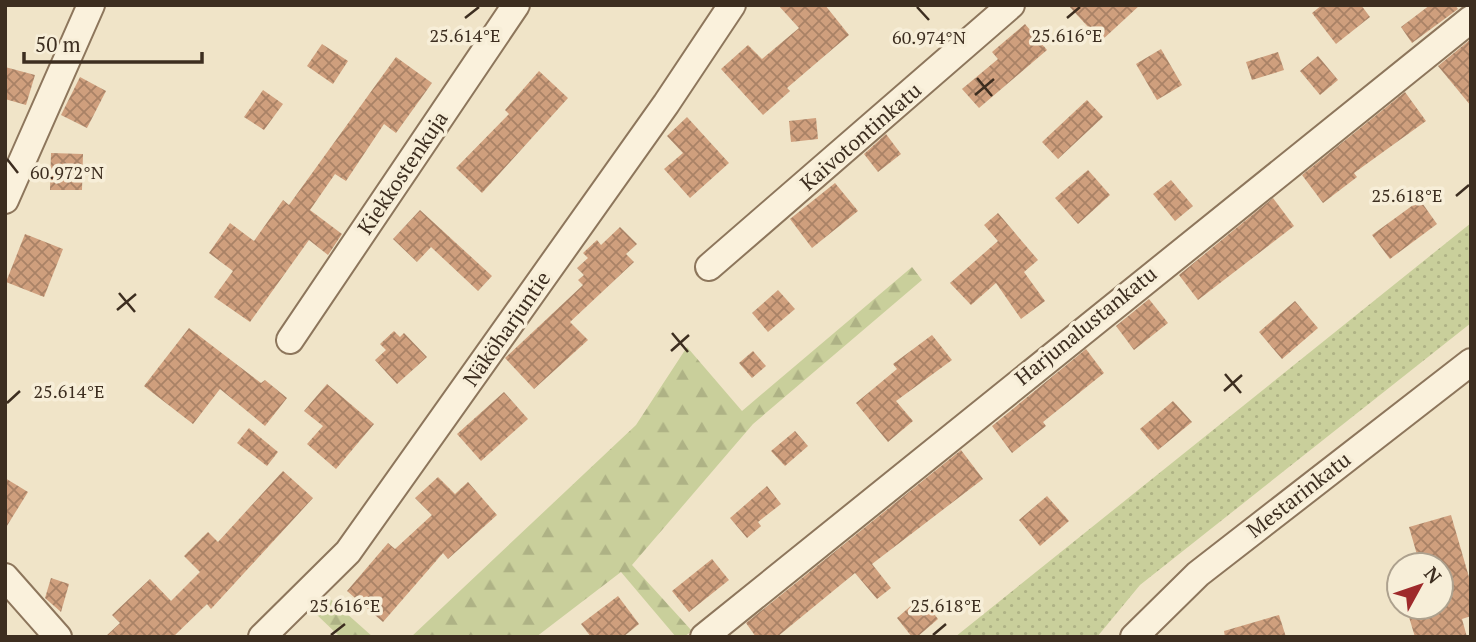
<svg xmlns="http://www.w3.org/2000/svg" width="1476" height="642" viewBox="0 0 1476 642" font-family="'PT Serif',serif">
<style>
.grass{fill:url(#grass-dots)}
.forest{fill:url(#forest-firs)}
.building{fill:url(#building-cross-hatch)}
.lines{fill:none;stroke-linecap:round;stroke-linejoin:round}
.minor-casing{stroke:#8d765c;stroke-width:30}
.minor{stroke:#faf1dc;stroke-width:26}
.ticks{fill:none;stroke:#3d2e20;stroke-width:2.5}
.labels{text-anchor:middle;stroke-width:7;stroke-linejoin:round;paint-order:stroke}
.street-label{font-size:21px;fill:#3d2e20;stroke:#f7eed8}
.ticks-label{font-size:18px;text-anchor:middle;fill:#3d2e20;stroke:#f7eed8;stroke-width:7;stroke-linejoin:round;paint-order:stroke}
</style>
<defs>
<pattern id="grass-dots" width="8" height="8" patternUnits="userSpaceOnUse" patternTransform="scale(1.75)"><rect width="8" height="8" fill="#c9cf9b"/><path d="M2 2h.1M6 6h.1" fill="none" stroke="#aeb285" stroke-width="1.8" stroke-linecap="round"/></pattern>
<pattern id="forest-firs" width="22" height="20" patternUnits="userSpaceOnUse" patternTransform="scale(1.75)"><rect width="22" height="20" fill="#c9cf9b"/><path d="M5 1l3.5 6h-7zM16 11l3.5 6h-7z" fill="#aeb285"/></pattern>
<pattern id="building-cross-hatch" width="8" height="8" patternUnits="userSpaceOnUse" patternTransform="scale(1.75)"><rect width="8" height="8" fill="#cf9f7d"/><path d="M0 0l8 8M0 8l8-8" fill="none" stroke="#a98266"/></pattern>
</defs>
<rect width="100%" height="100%" fill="#f0e4c8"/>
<path class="grass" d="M 1471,223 L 1471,323 L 1140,585 L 1097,637 L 955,637 Z"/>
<g class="forest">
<path d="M 912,267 L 922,280 L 753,424 L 632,565 L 692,631 L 684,637 L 676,637 L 621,572 L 536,637 L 411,637 L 636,425 L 687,347 L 742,411 Z"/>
<path d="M 328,597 L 373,637 L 340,637 L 315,613 Z"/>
</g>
<g class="building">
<path d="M 778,5 L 825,5 L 849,35 L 787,88 L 790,91 L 763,115 L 721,69 L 748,45 L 762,59 L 799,28 Z"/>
<path d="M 1068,5 L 1140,5 L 1101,41 Z"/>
<path d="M 1322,5 L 1361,5 L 1370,17 L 1336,44 L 1312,13 Z"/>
<path d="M 1430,5 L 1455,5 L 1458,9 L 1412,43 L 1401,27 Z"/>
<path d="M 1025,24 L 1047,50 L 979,108 L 962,89 L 998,59 L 992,52 Z"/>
<path d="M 1471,39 L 1471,106 L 1438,66 Z"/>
<path d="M 322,44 L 348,61 L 333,84 L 307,66 Z"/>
<path d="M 1161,49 L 1182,85 L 1157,100 L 1136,64 Z"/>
<path d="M 1278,52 L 1284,70 L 1252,80 L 1246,62 Z"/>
<path d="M 1318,56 L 1338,80 L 1320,95 L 1300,71 Z"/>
<path d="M 396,57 L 432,83 L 396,133 L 384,124 L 346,181 L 335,174 L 310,210 L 342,234 L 328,255 L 309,240 L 250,322 L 214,297 L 233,271 L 209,253 L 230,223 L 254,241 L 283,200 L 289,205 Z"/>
<path d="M 5,67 L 35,75 L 26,105 L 5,99 Z"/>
<path d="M 539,71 L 568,98 L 482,193 L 456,168 L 509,114 L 505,110 Z"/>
<path d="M 80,77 L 106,91 L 87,128 L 61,115 Z"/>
<path d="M 263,90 L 283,104 L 264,130 L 244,117 Z"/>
<path d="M 1405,92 L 1426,121 L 1354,173 L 1357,177 L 1323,203 L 1302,175 Z"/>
<path d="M 1087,100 L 1103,117 L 1058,159 L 1042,142 Z"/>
<path d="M 687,117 L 729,163 L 690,198 L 664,169 L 683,153 L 667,136 Z"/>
<path d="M 816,118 L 818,139 L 791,142 L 789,121 Z"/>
<path d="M 886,134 L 901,154 L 878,172 L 864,154 Z"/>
<path d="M 51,153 L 83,154 L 82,190 L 50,190 Z"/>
<path d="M 1088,170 L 1110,195 L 1078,224 L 1055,198 Z"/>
<path d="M 1171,180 L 1193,206 L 1175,221 L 1153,194 Z"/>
<path d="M 835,183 L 858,211 L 812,248 L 790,219 Z"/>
<path d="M 1273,198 L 1294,226 L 1198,300 L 1179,275 Z"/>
<path d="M 1420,200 L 1437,224 L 1390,259 L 1372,235 Z"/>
<path d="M 420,210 L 492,276 L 478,291 L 431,247 L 417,262 L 393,239 Z"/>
<path d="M 998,213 L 1038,260 L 1024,272 L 1045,301 L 1021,319 L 996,283 L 971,305 L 950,283 L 998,241 L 984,225 Z"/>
<path d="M 620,227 L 637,244 L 626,254 L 634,262 L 570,322 L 588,340 L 534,389 L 505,358 L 583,285 L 578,280 L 584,275 L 577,268 L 588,258 L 583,253 L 597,240 L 601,245 Z"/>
<path d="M 25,234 L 63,249 L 44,297 L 6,282 Z"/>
<path d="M 778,290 L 795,309 L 768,332 L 752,313 Z"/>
<path d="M 1149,299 L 1168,323 L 1134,350 L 1116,326 Z"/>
<path d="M 1295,301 L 1318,328 L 1282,359 L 1259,332 Z"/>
<path d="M 189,328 L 261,383 L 265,380 L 287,398 L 265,426 L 220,389 L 193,424 L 144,386 Z"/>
<path d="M 394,331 L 400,337 L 404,333 L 427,357 L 397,384 L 375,360 L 386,350 L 380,344 Z"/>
<path d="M 932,335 L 952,360 L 896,401 L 913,421 L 888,442 L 856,403 L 897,369 L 893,364 Z"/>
<path d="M 1086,349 L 1104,373 L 1043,422 L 1046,426 L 1012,453 L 992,426 Z"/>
<path d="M 753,351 L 766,366 L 752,378 L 739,363 Z"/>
<path d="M 327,384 L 374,424 L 336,469 L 307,444 L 323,426 L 304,411 Z"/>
<path d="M 504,392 L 528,419 L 481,461 L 457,434 Z"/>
<path d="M 1173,401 L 1192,422 L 1158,450 L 1140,429 Z"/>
<path d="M 249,428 L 278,452 L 267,466 L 237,443 Z"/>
<path d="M 795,431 L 808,446 L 785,466 L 771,451 Z"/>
<path d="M 961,450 L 983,479 L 872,564 L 891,588 L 877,599 L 855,573 L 777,637 L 756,637 L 746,623 Z"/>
<path d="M 283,471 L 313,498 L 211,609 L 207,604 L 173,637 L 105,637 L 120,623 L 112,615 L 150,579 L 171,601 L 200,572 L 184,556 L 208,532 L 218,542 Z"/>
<path d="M 438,477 L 455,494 L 468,482 L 497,515 L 448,559 L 443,553 L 383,622 L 347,591 L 388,543 L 395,549 L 432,515 L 415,498 Z"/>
<path d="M 5,478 L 28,492 L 5,529 Z"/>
<path d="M 767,486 L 781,504 L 758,522 L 761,526 L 747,538 L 730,518 Z"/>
<path d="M 1047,496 L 1069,521 L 1040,546 L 1019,520 Z"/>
<path d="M 1451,515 L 1471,584 L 1471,616 L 1462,619 L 1467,637 L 1415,637 L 1406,607 L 1441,607 L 1441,565 L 1420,565 L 1409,527 Z"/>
<path d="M 712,559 L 729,580 L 689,612 L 672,591 Z"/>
<path d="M 51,578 L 69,584 L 61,612 L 45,598 Z"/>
<path d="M 618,596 L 639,624 L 623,637 L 591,637 L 581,624 Z"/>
<path d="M 921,597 L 938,619 L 917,637 L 912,637 L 897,618 Z"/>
<path d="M 1279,615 L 1286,637 L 1225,637 L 1224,631 Z"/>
</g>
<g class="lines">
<g class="minor-casing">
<g id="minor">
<path d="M 5,200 L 91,5"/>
<path d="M 709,267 L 1011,5"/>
<path d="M 290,340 L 516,5"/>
<path d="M 5,577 L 58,637"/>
<path d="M 262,637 L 348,552 L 666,104 L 732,5"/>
<path d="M 704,637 L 1471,19"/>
<path d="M 1134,637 L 1198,574 L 1471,362"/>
</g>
</g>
<use href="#minor" class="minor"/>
</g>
<path class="ticks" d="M 917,7 L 929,20M 465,18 L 479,7M 1067,18 L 1080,7M 977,78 L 992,96M 975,95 L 994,79M 7,159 L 18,173M 1456,196 L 1469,185M 119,293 L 135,312M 117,310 L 136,294M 672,333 L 688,352M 671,351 L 689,335M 1225,374 L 1241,393M 1224,391 L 1242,375M 7,403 L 20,391M 331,635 L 345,624M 933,635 L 946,624"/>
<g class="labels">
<g class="street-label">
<text transform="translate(861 137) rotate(-41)" y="7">Kaivotontinkatu</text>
<text transform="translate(403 173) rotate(-56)" y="7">Kiekkostenkuja</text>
<text transform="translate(1086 326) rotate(-39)" y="7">Harjunalustankatu</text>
<text transform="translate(507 329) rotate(-55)" y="7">Näköharjuntie</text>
<text transform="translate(1299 495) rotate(-38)" y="7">Mestarinkatu</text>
</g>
</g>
<g class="ticks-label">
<text x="465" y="42">25.614°E</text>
<text x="1067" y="42">25.616°E</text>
<text x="929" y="44">60.974°N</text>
<text x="67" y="179">60.972°N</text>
<text x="1407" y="202">25.618°E</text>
<text x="69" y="398">25.614°E</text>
<text x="345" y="612">25.616°E</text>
<text x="946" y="612">25.618°E</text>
</g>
<rect width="1476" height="642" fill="none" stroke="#3d2e20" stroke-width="14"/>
<g transform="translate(1420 586) rotate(50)"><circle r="33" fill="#f7eed8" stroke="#ada18e" stroke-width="2"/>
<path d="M0-5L12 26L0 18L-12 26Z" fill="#9e2a2b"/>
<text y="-10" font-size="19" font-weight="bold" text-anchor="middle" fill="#3d2e20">N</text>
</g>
<path d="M24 52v10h178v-10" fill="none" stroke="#3d2e20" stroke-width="3.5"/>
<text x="35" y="52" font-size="21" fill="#3d2e20" stroke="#f7eed8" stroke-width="5" paint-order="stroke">50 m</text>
</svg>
